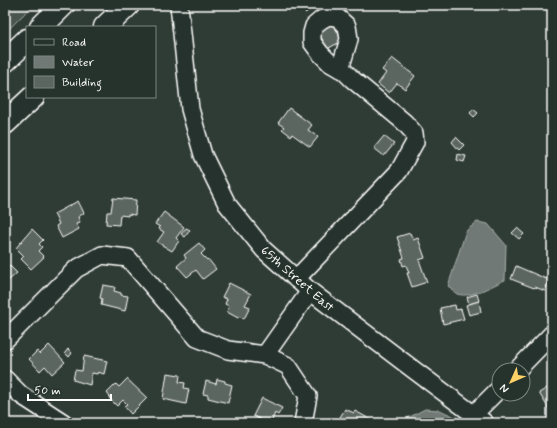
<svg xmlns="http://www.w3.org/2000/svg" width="557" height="428" viewBox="0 0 557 428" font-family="Mynerve,sans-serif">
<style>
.green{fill:#4a544f;stroke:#a4aaa7}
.water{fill:#707975;stroke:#a9afac}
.building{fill:#5b6661;stroke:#fff}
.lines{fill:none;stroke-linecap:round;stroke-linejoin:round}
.minor-casing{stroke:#fff;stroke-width:20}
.highway-casing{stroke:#fff;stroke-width:25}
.minor{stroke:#26332d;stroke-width:17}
.highway{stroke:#26332d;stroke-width:22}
.labels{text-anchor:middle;stroke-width:4;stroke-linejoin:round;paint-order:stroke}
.street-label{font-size:13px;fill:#fff;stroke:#26332d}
</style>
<rect width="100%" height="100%" fill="#2f3b35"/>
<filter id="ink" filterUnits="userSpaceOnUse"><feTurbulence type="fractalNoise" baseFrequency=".025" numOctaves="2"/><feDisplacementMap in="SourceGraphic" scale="8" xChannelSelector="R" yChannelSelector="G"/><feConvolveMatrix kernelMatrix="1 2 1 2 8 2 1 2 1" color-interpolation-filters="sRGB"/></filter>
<g filter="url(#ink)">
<path class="green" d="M 5,5 L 33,5 L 5,33 Z"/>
<g class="water">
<path d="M 477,222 L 488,224 L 506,245 L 505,280 C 493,285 471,299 457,294 C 454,292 450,288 448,286 L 466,231 Z"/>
<path d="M 425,409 L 440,410 L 468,423 L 401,423 L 402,421 Z"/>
</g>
<g class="building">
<path d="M 300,5 L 317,5 L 305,13 Z"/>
<path d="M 332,21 L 342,41 L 327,49 L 317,29 Z"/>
<path d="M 392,58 L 415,76 L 405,89 L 397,83 L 389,93 L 378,84 L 386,73 L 382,70 Z"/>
<path d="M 289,108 L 312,125 L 308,130 L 318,137 L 310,147 L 292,134 L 291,136 L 282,129 L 284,127 L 278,123 Z"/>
<path d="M 473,109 L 478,113 L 474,117 L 470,113 Z"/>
<path d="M 384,136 L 394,144 L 384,156 L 374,148 Z"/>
<path d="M 456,137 L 464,145 L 459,150 L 452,142 Z"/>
<path d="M 458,154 L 466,156 L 464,162 L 457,160 Z"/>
<path d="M 113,198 L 136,200 L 135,215 L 128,214 L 128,216 L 120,215 L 119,225 L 106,224 L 107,212 L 111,212 Z"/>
<path d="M 78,201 L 84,213 L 78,217 L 80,222 L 76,224 L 79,229 L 62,238 L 56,226 L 59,224 L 54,214 Z"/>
<path d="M 164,212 L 184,227 L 176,238 L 179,241 L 172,251 L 157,242 L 164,232 L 159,229 L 160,227 L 155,224 Z"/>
<path d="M 186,228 L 190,230 L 185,237 L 181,234 Z"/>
<path d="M 517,228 L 524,234 L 519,239 L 512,233 Z"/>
<path d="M 32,229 L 43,240 L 39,244 L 42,247 L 38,251 L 44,257 L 31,269 L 21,259 L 24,256 L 16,248 Z"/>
<path d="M 410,233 L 413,240 L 418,238 L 425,258 L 419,260 L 427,282 L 412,287 L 407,273 L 409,273 L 406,265 L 403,266 L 401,259 L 404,258 L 397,237 Z"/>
<path d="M 199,243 L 205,250 L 201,254 L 207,260 L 208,259 L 216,269 L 203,279 L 196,270 L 187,277 L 177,266 L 186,258 L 184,255 Z"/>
<path d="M 9,265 L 17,273 L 8,281 L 5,278 L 5,268 Z"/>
<path d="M 516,266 L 549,280 L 545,291 L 535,287 L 534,288 L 511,279 Z"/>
<path d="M 229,283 L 251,294 L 245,305 L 250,307 L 244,319 L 239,316 L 238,318 L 227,312 L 229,306 L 225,304 L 227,299 L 222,297 Z"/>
<path d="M 103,285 L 115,287 L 114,291 L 121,293 L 121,295 L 128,296 L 125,311 L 101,305 L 102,299 L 100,298 Z"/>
<path d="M 477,294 L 479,301 L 469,304 L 467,297 Z"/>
<path d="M 479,301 L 481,312 L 469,315 L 466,305 Z"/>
<path d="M 455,305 L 456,310 L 461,309 L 464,319 L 443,324 L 440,308 Z"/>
<path d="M 49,345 L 65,362 L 52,374 L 45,366 L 40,371 L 29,359 L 37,351 L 40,354 Z"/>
<path d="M 68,349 L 72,353 L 69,357 L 65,353 Z"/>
<path d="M 84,356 L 107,361 L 104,374 L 98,372 L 97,374 L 92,373 L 90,385 L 73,380 L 75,370 L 82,371 Z"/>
<path d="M 167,373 L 180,375 L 179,382 L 185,383 L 184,388 L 189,389 L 186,404 L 163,399 Z"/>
<path d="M 127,379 L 147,398 L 131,414 L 124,406 L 127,404 L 123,400 L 117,406 L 109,398 L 110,397 L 107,393 L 116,384 L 119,387 Z"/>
<path d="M 217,379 L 225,381 L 225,383 L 232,385 L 228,403 L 208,398 L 208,395 L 203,394 L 206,381 L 216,384 Z"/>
<path d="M 552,385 L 552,414 L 539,393 Z"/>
<path d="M 262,398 L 282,408 L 278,415 L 275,413 L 271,423 L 258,423 L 260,419 L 253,416 Z"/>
<path d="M 345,409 L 354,413 L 355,411 L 377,423 L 347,423 L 339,419 Z"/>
</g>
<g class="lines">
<g class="minor-casing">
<g id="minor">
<path d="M 179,5 L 190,109 L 203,155 L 227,204 L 264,250 L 310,291 L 414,370 L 485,423"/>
<path d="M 296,279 L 399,171 L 415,142 L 414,133 L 404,122 L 352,79 L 344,71 L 330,63 L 320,53 L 312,42 L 312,33 L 314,26 L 321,20 L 328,16 L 337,17 L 347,26 L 349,39 L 340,69"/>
<path d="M 5,340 L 76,269 L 102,255 L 128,258 L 197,338 L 228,350 L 265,355 L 288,366 L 308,396 L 303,423"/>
<path d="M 265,355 L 310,291"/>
<path d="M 517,370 L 552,334"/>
<path d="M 5,379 L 21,395 L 64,423"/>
<path d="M 474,414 L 499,389"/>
</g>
</g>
<g class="highway-casing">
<g id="highway">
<path d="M 41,27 L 63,5"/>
<path d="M 105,27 L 128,5"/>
<path d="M 5,61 L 27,40"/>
<path d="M 5,123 L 33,97"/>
</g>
</g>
<use href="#minor" class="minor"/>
<use href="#highway" class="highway"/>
</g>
</g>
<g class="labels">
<g class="street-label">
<text transform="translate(298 278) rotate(41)" y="5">65th Street East</text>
</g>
</g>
<rect width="557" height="428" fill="none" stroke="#26332d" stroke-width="20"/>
<rect x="10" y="10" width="537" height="408" fill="none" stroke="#fff" stroke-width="1.5" filter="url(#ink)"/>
<rect x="26" y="26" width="130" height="72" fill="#26332d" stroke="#7d8581"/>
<rect x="34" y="39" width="20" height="6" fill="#26332d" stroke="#7d8581"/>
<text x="62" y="46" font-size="12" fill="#ffffff">Road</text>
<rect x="34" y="56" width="20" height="12" fill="#707975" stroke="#7d8581"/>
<text x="62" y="66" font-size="12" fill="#ffffff">Water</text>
<rect x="34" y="76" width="20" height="12" fill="#5b6661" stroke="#7d8581"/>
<text x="62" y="86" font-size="12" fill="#ffffff">Building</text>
<g transform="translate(511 382) rotate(225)"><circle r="19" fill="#26332d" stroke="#7d8581"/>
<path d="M0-3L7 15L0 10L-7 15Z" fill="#ffd166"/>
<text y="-6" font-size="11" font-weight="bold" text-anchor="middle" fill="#ffffff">N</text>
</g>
<path d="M28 394v6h83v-6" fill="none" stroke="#ffffff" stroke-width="2"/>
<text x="34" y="394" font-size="12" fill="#ffffff" stroke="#26332d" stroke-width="3" paint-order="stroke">50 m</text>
</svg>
